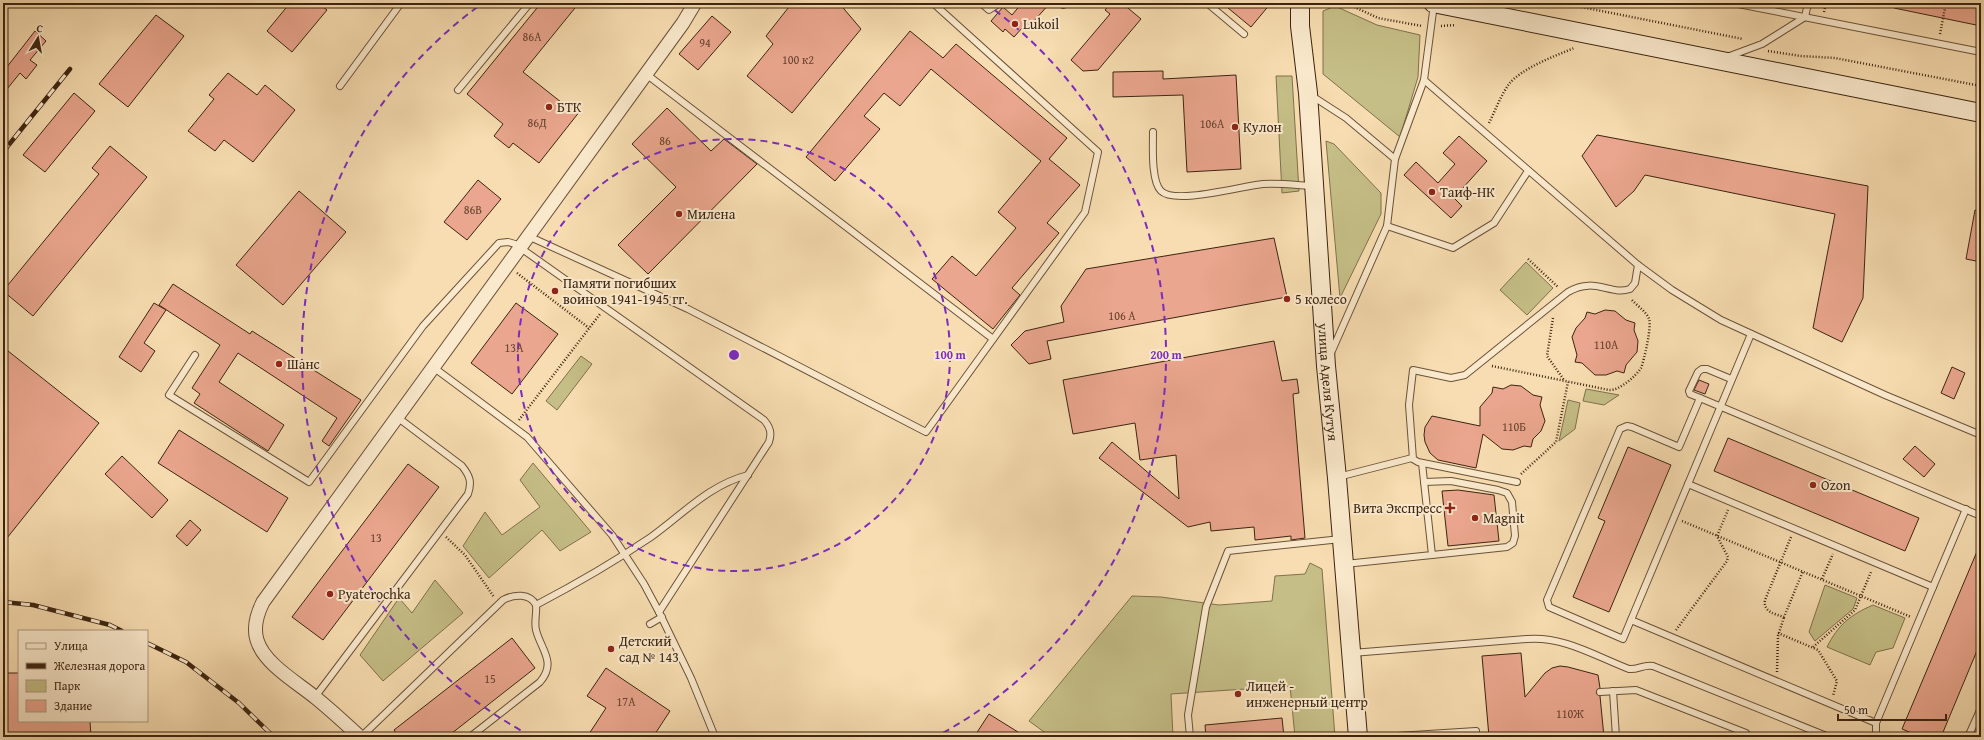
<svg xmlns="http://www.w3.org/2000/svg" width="1984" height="740" viewBox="0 0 1984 740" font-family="'Gentium Book Plus',serif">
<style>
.green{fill:#c5be86;stroke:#80714c}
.building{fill:#eaa68e;stroke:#3c2411}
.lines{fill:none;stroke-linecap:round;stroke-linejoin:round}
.lane-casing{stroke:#6b5239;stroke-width:8}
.street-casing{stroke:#6b5239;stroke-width:15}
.secondary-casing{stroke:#3c2411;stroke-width:20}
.path{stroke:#3c2411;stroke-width:2.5;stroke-dasharray:1 2;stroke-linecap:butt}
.lane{stroke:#fae9cc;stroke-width:6}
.street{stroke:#fae9cc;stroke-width:13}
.secondary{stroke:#fae9cc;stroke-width:18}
.rail-casing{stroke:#3c2411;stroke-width:4.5}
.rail{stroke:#fae9cc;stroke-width:3;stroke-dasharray:9;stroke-linecap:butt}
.ring{fill:none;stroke:#7b2cbf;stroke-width:2;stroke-dasharray:7 5}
.poi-dot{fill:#8f2418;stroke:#fae9cc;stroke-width:1.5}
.labels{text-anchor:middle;stroke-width:4;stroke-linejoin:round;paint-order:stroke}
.number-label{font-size:12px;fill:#684430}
.poi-label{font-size:14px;fill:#3c2411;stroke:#fae9cc;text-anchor:start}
.street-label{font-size:14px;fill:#3c2411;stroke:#fae9cc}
.centre{fill:#7b2cbf;stroke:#fae9cc;stroke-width:2}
.ring-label{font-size:12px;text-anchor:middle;font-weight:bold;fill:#7b2cbf;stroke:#fae9cc;stroke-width:4;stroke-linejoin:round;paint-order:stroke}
</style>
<rect width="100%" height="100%" fill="#f7ddb1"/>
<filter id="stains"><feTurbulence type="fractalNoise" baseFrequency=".005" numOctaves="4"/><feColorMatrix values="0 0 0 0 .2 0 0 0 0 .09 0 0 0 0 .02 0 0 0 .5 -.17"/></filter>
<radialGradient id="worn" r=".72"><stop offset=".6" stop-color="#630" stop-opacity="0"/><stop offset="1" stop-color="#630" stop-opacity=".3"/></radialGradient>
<g class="green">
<path d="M 1335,6 L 1377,25 L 1420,35 L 1418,77 L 1400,137 L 1323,74 L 1323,11 Z"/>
<path d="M 1276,76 L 1292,76 L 1299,191 L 1282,193 Z"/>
<path d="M 1326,141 L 1334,144 L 1381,193 L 1381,214 L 1340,298 Z"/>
<path d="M 1526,262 L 1553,288 L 1527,315 L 1500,290 Z"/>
<path d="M 581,356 L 592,364 L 557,410 L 546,401 Z"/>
<path d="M 1586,389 L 1619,395 L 1604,405 L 1583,401 Z"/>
<path d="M 1568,400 L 1580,403 L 1575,429 L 1559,441 Z"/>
<path d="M 533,463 L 591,532 L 560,551 L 542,530 L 489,578 L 463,546 L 485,512 L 502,535 L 540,507 L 520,480 Z"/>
<path d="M 1310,563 L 1322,569 L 1335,737 L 1295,737 L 1290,686 L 1171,694 L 1173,737 L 1051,737 L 1029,721 L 1132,596 L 1161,597 L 1219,605 L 1272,601 L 1275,576 L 1305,574 Z"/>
<path d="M 435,580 L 463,613 L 383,681 L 360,655 L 399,598 L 412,613 Z"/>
<path d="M 1825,585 L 1857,598 L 1853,609 L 1815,641 L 1809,632 Z"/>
<path d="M 1873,605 L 1905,618 L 1893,648 L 1876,652 L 1870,665 L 1827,647 C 1838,625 1850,615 1873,605 Z"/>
</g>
<g class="building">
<path d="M 290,3 L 318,3 L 327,10 L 292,52 L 267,31 Z"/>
<path d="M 541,3 L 579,3 L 523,72 L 566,106 L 569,102 L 580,111 L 539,163 L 513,143 L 509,148 L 494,136 L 503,124 L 467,94 Z"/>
<path d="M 792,3 L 839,3 L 861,29 L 792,113 L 747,76 L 773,44 L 766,36 Z"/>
<path d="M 1022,3 L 1050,3 L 1026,30 L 1023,27 L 1014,37 L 1005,29 L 1003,32 L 991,21 L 1003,7 L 1012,15 Z"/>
<path d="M 1111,3 L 1122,3 L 1141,19 L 1098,70 L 1083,71 L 1071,60 L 1110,14 L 1105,10 Z"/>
<path d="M 1222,3 L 1271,3 L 1251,27 Z"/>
<path d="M 1895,3 L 1981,3 L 1981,26 L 1894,8 Z"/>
<path d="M 156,15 L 184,36 L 128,107 L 99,84 Z"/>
<path d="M 712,16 L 731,32 L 698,70 L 679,54 Z"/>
<path d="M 35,31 L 46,41 L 30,60 L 37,65 L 26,79 L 20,73 L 3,94 L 3,72 Z"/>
<path d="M 910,31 L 943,58 L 956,44 L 1067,138 L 1049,159 L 1080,185 L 1047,223 L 1059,233 L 1012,288 L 1020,295 L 993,329 L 932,279 L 952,256 L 976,276 L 1016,228 L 998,212 L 1041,161 L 931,69 L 900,106 L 884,93 L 864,116 L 880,129 L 835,181 L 806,157 Z"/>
<path d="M 1163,71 L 1163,79 L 1236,75 L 1241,169 L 1187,172 L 1183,95 L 1113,97 L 1113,72 Z"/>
<path d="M 228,73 L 257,95 L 265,85 L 295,110 L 253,162 L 224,140 L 215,151 L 188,131 L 214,99 L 209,95 Z"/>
<path d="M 74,93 L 95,111 L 45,172 L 23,155 Z"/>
<path d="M 667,108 L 711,151 L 724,139 L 757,164 L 648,274 L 618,245 L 676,187 L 632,144 Z"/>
<path d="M 1597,135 L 1868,186 L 1863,298 L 1842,342 L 1813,328 L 1835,214 L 1645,175 L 1634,191 L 1616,207 L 1582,156 Z"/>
<path d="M 1459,136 L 1487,161 L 1454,198 L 1462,206 L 1451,218 L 1404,175 L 1416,162 L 1438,183 L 1455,164 L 1443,153 Z"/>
<path d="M 110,146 L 147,177 L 33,316 L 3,291 L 99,174 L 92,168 Z"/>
<path d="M 478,180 L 501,199 L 467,240 L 444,222 Z"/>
<path d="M 299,191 L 346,232 L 283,305 L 236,265 Z"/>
<path d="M 1975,210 L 1981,211 L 1981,262 L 1966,259 Z"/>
<path d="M 1274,238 L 1287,297 L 1047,341 L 1051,359 L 1029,364 L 1011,345 L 1025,331 L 1064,322 L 1061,306 L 1086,269 Z"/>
<path d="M 173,284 L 250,334 L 252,331 L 361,400 L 329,446 L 322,441 L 337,418 L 238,353 L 219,382 L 284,425 L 268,451 L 194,403 L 200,394 L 192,388 L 220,345 L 159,305 Z"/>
<path d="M 154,303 L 166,310 L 144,343 L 155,351 L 141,372 L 119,357 Z"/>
<path d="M 516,303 L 558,334 L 512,394 L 471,363 Z"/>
<path d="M 1605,310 L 1615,311 L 1626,320 L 1635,323 L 1634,330 L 1638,341 L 1637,352 L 1626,365 L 1624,373 L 1617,371 L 1606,375 L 1595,375 L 1582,363 L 1575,362 L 1577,355 L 1572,337 L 1576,328 L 1585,318 L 1587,312 L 1595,314 Z"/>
<path d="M 1274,341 L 1282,381 L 1297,379 L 1299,393 L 1293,394 L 1305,538 L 1291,540 L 1291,536 L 1255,540 L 1254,527 L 1211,531 L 1210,522 L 1188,527 L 1099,458 L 1112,442 L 1179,499 L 1176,455 L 1140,460 L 1135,423 L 1073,434 L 1063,380 Z"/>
<path d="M 3,347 L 99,423 L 3,543 Z"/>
<path d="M 1952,367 L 1965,373 L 1954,399 L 1941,393 Z"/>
<path d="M 1699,380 L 1709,384 L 1705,394 L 1694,390 Z"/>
<path d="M 1511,385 L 1521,386 L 1533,395 L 1542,397 L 1540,405 L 1545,421 L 1541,431 L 1533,439 L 1531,447 L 1524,446 L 1513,450 L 1502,449 L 1483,434 L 1476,468 L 1438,460 L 1430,453 L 1425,442 L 1424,435 L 1425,427 L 1432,416 L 1480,426 L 1480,407 L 1492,393 L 1493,387 L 1503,389 Z"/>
<path d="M 179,430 L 288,498 L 267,532 L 158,463 Z"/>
<path d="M 1728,438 L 1919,518 L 1905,551 L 1714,471 Z"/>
<path d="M 1915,446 L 1935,464 L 1924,477 L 1903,459 Z"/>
<path d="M 1628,447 L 1671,465 L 1609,612 L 1573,597 L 1605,521 L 1598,518 Z"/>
<path d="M 122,456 L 168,500 L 152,518 L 105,474 Z"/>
<path d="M 408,464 L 439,487 L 323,640 L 292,617 Z"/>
<path d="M 1458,490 L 1494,495 L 1499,541 L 1448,546 L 1442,491 Z"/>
<path d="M 190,520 L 201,530 L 187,546 L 176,536 Z"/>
<path d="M 1981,542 L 1981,641 L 1941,737 L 1921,737 L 1902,729 Z"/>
<path d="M 512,638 L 535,668 L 447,737 L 399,737 L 394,730 Z"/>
<path d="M 1521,653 L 1525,697 L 1545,673 L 1552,668 L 1560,666 L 1568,667 L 1598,675 L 1600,688 L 1596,693 L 1600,696 L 1604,737 L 1489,737 L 1482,656 Z"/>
<path d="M 606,668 L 670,711 L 653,737 L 587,737 L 606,708 L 587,696 Z"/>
<path d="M 3,673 L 19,673 L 19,721 L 90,721 L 91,737 L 3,737 Z"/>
<path d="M 989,714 L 1026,737 L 974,737 Z"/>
<path d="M 1282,718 L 1284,737 L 1206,737 L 1205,725 Z"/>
</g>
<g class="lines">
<g class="lane-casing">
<g id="lane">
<path d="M 981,3 L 989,10 L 1000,3"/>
<path d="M 1061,3 L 1063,5 L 1068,3"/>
<path d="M 1207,3 L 1244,34"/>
<path d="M 1733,3 L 1981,52"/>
<path d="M 1727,57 L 1762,44 L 1805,17 L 1808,3"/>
<path d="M 646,74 L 993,339"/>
<path d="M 1424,80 L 1638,265 L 1672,290 L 1721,320 L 1885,395 L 1981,435"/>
<path d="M 340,86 L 401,3"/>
<path d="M 458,90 L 530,3"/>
<path d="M 1312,96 L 1346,118 L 1395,159"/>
<path d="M 1153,132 C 1153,147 1151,181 1161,191 C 1175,205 1242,186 1263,184 C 1279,183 1296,185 1312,186"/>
<path d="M 1387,226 L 1453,248 L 1494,223 L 1528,171"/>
<path d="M 528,236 L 688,309 L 926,432 L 1085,212 L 1098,152 L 933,3"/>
<path d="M 1331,353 L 1387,226 L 1395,159 L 1424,80 L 1434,4"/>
<path d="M 195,355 L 169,395 L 309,482 L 423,326 L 499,243 L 508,242 L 515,244 L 764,420 C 770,427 772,433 769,442 L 659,612"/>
<path d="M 433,367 L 527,437 L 612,535 L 644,584 L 659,612 L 691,678 L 715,737"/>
<path d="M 1731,379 L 1707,369 L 1702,369 L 1698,372 L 1689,391 L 1690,394 L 1700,398 L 1981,516"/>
<path d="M 1700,398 L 1679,447 L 1632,427 L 1627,426 L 1620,429 L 1547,600 L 1549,607 L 1623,639 L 1751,334"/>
<path d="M 1338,477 L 1412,458"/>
<path d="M 1424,482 L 1451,481 L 1498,490 L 1507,493 L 1512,502 L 1515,536 L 1513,543 L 1507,547 L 1432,555"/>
<path d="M 1517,482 L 1418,462 L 1413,459 L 1409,405 L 1413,370 L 1451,378 L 1465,375 L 1568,292 C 1595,276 1610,296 1630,289 L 1635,283 L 1638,265"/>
<path d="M 1688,484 L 1933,587 L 1966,509"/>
<path d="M 1345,564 L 1432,555 L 1422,463"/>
<path d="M 1631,620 L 1876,723"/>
<path d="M 650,624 L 662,617"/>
<path d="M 1352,653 L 1527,639 C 1564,636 1595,656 1629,669 C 1638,670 1644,664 1653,666 L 1829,737"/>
<path d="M 1613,691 L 1616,737"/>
<path d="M 1600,692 L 1636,690 L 1746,733 L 1749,737"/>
<path d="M 315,697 L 468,494 C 472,482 470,476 462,466 L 397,417"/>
<path d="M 361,737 L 503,600 C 514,594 530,593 536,605 C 576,584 614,562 651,537 C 683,514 709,485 748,475"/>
<path d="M 470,737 L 540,682 C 557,662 541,650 536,630 C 534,622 537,613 536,605"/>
<path d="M 1190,737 L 1188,715 L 1206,607 L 1228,551 L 1341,539"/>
<path d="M 1381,737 L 1476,731"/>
<path d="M 1876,737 L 1876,723 L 1933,587"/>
<path d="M 1968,737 L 1981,708"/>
</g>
</g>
<g class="street-casing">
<path id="street" d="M 360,737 C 346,724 332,711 316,698 C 298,683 264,664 257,640 C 253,627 257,614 263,602 L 683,23 L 695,3"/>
</g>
<g class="secondary-casing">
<g id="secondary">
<path id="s1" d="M 1300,3 L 1300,26 L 1308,93 L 1326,366 L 1337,478 L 1358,737"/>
<path d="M 1433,3 L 1981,113"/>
</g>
</g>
<g class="path">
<path d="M 1281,3 L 1283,8"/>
<path d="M 1346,3 L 1378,18 L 1422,26"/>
<path d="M 1561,3 L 1743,39"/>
<path d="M 1824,12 L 1826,3"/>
<path d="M 1441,26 L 1456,25"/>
<path d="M 1940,34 L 1946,3"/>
<path d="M 1768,51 L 1801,56 L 1835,58 L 1981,86"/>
<path d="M 1489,123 C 1495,111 1501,95 1509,84 C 1522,68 1555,56 1574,48"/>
<path d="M 1528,259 L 1558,287"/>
<path d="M 517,273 L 589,328"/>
<path d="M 1553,318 L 1547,356 L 1564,380"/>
<path d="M 1492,366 L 1609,390 C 1619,391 1636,376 1641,368 C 1644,361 1652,326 1649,319 C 1646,311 1636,305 1631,299"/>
<path d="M 519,420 L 600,314"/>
<path d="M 1521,474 L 1556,442 L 1568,382"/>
<path d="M 1682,521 L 1911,617"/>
<path d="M 446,537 L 465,555 L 494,597"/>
<path d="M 1791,537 L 1765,600 C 1763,612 1775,614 1784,617 L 1803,571"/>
<path d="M 1822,579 L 1833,554"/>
<path d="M 1676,630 L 1727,561 L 1728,557 L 1717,536 L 1728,510"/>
<path d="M 1778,633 L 1818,650 L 1837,681 L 1833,696"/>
<path d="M 1813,647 L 1855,610 L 1871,572"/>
<path d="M 1777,672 L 1778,636 L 1784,617"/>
</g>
<use href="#lane" class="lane"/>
<use href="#street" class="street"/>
<use href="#secondary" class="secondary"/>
<g class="rail-casing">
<g id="rail">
<path d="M 3,152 L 70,69"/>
<path d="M 3,602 L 33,605 L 110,625 L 122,631"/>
<path d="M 147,643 L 186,662 L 239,703 L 274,737"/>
</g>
</g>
<use href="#rail" class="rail"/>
</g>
<g class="ring">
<circle cx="734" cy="355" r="216"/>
<path d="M531 736A432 432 0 0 1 483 3M985 3A432 432 0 0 1 937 736"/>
</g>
<g class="poi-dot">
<circle cx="1015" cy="24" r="4"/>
<circle cx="549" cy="107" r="4"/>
<circle cx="1235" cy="127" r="4"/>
<circle cx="1432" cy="192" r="4"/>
<circle cx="679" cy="214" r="4"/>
<circle cx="555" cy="291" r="4"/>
<circle cx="1287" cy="299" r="4"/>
<circle cx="279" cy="364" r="4"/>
<circle cx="1813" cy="485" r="4"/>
<path d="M1448 502h4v4h4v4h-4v4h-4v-4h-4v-4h4z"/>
<circle cx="1475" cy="518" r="4"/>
<circle cx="330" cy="594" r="4"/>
<circle cx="611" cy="649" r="4"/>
<circle cx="1238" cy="694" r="4"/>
</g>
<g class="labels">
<g class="number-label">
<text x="532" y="41">86А</text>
<text x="705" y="47">94</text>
<text x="798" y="64">100 к2</text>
<text x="537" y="127">86Д</text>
<text x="1212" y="128">106А</text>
<text x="665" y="145">86</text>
<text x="473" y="214">86В</text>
<text x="1122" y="320">106 А</text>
<text x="1606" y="349">110А</text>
<text x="514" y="352">13А</text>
<text x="1514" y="431">110Б</text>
<text x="376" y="542">13</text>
<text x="490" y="683">15</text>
<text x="626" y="706">17А</text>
<text x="1570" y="718">110Ж</text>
</g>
<g class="poi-label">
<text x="1023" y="29">Lukoil</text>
<text x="557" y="112">БТК</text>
<text x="1243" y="132">Кулон</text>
<text x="1440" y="197">Таиф-НК</text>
<text x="687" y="219">Милена</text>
<text x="563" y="288">Памяти погибших<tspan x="563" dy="16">воинов 1941-1945 гг.</tspan></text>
<text x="1295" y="304">5 колесо</text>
<text x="287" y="369">Шанс</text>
<text x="1821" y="490">Ozon</text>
<text x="1442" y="513" text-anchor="end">Вита Экспресс</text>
<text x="1483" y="523">Magnit</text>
<text x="338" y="599">Pyaterochka</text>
<text x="619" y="646">Детский<tspan x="619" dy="16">сад № 143</tspan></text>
<text x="1246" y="691">Лицей -<tspan x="1246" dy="16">инженерный центр</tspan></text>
</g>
<g class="street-label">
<text dy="5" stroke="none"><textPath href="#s1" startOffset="380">улица Аделя Кутуя</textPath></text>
</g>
</g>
<circle cx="734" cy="355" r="6" class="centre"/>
<g class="ring-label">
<text x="950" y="359">100 m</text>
<text x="1166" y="359">200 m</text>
</g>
<rect width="1984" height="740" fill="none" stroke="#f7ddb1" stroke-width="16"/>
<rect x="4" y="4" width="1976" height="732" fill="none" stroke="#3c2411" stroke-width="2"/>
<rect x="8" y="8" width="1968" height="724" fill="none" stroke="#3c2411"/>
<rect x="18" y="630" width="130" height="92" fill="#fae9cc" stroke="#ae9a81"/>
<rect x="26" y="643" width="20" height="6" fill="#fae9cc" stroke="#ae9a81"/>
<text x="54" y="650" font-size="12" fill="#3c2411">Улица</text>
<rect x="26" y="663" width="20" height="6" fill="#3c2411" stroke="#ae9a81"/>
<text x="54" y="670" font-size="12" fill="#3c2411">Железная дорога</text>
<rect x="26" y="680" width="20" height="12" fill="#c5be86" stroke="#ae9a81"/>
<text x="54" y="690" font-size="12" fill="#3c2411">Парк</text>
<rect x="26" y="700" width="20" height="12" fill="#eaa68e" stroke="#ae9a81"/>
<text x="54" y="710" font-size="12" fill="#3c2411">Здание</text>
<g transform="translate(38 38) rotate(11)" stroke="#fae9cc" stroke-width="3" paint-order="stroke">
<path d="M0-3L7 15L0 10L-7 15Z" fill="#3c2411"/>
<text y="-6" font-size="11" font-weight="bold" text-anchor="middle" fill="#3c2411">С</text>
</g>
<path d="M1838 714v6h108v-6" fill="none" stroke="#3c2411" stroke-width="2"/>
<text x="1844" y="714" font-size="12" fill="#3c2411" stroke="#fae9cc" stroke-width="3" paint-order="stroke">50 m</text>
<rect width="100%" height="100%" filter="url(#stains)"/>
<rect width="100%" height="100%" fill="url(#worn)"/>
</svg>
